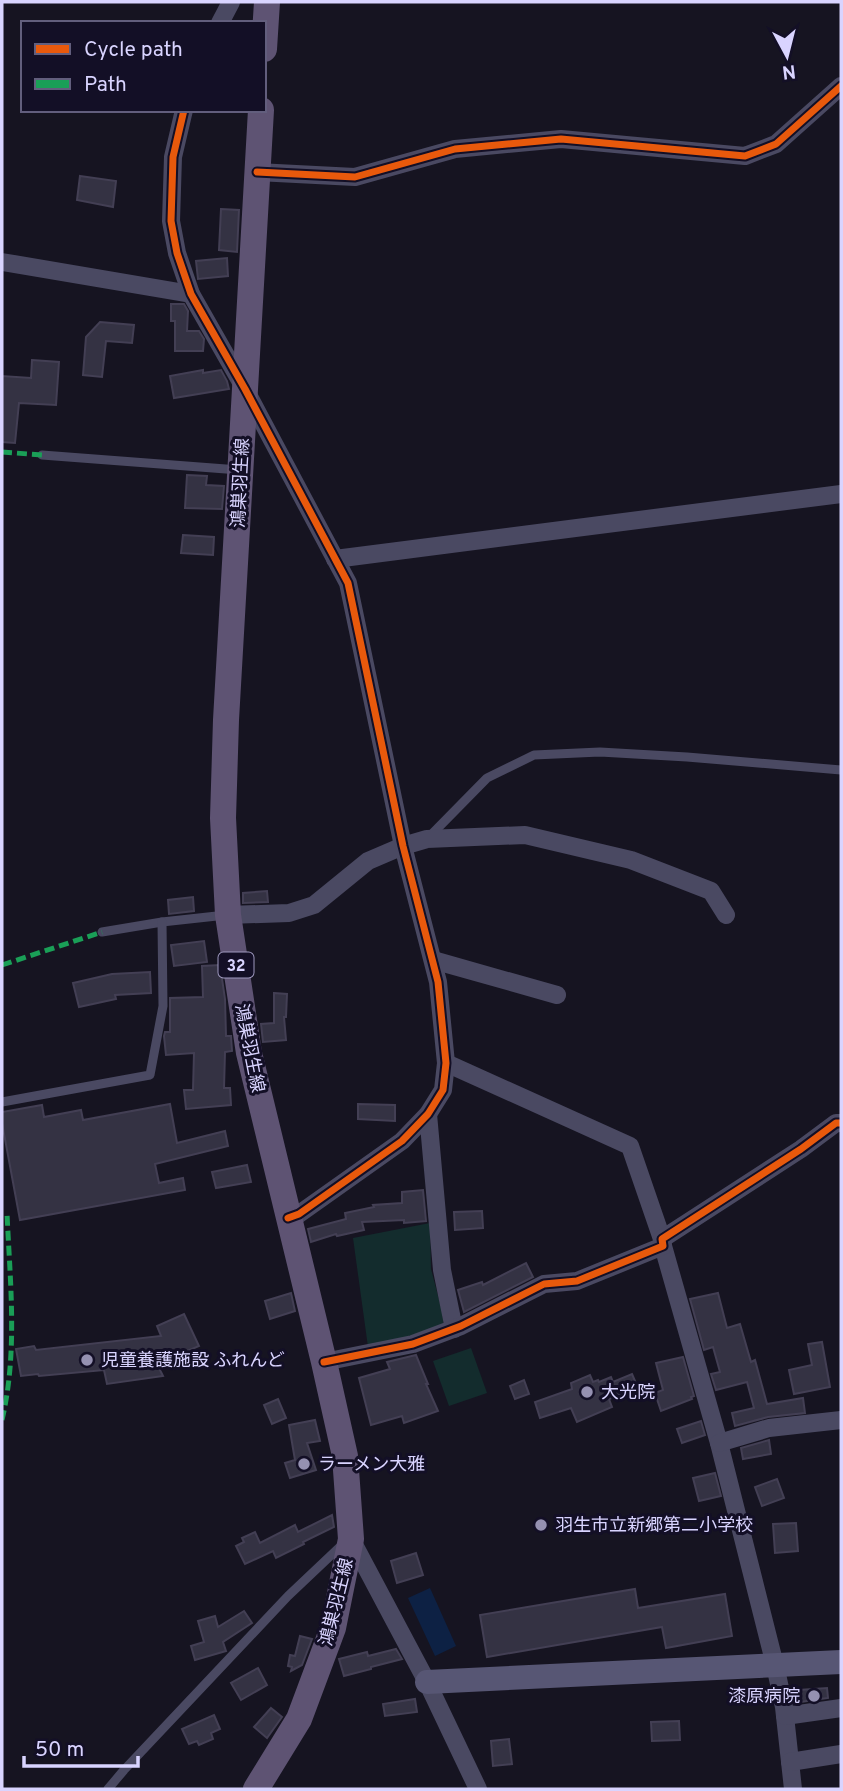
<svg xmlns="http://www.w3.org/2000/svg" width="843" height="1791" viewBox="0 0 843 1791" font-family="Overpass,'Noto Sans JP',sans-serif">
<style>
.green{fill:#132c2d}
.water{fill:#0d2144}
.building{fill:#343243;stroke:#433f54;stroke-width:2}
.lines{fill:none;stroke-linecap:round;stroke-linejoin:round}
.lane{stroke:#4a4962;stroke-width:9}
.street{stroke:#4a4962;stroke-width:18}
.secondary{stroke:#575674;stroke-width:24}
.primary{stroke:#5e5373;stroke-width:26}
.quiet{stroke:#1a9f57;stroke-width:5;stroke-dasharray:10 5;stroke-linecap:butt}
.cycleway-casing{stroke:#130f26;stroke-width:11}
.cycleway{stroke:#e8590c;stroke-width:7}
.poi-dot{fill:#9591b1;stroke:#130f26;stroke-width:2.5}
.labels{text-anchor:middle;stroke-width:6;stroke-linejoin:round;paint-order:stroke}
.shield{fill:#130f26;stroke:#9e99be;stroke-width:2}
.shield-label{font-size:16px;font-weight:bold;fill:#d9d4ff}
.street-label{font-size:18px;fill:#d9d4ff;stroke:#130f26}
.poi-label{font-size:18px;fill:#d9d4ff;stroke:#130f26;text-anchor:start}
</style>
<rect width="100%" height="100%" fill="#161421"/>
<g class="green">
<path d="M 430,1223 L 431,1269 L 442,1311 L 444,1328 L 368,1347 L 353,1238 Z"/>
<path d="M 471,1348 L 487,1393 L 449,1406 L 433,1361 Z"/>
</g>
<path class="water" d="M 430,1588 L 456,1646 L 435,1656 L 408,1598 Z"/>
<g class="building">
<path d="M 80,176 L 116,181 L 113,207 L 77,200 Z"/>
<path d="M 221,209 L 239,210 L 237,252 L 219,250 Z"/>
<path d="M 227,258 L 228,276 L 198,279 L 196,261 Z"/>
<path d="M 171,304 L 184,304 L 188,311 L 187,331 L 199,331 L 204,339 L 203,351 L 175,351 L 175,321 L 171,321 Z"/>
<path d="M 100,322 L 134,325 L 132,343 L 106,341 L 102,377 L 83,375 L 86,337 Z"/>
<path d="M 32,360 L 59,362 L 56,405 L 19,403 L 15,443 L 2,442 L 2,376 L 31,378 Z"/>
<path d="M 203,370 L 203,373 L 221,370 L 227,381 L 229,389 L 174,398 L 170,376 Z"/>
<path d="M 187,475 L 207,476 L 206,485 L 224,486 L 222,509 L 185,508 Z"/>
<path d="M 183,535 L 214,537 L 213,555 L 181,553 Z"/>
<path d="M 267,891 L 268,902 L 243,903 L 243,893 Z"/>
<path d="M 193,897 L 194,911 L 169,914 L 168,900 Z"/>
<path d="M 204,941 L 207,962 L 174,966 L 171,945 Z"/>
<path d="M 220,965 L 225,999 L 226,1036 L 231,1036 L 232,1051 L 225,1052 L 224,1088 L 230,1088 L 231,1105 L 186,1109 L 184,1090 L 193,1090 L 194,1053 L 166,1055 L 164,1036 L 165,1032 L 170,1032 L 170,998 L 203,997 L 202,966 Z"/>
<path d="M 150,972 L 151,993 L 115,995 L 116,999 L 79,1007 L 73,983 L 112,974 Z"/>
<path d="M 274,993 L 287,994 L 286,1017 L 284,1017 L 286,1040 L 263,1042 L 261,1024 L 274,1023 Z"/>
<path d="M 170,1104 L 177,1143 L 225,1131 L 228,1146 L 155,1164 L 159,1183 L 183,1178 L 185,1190 L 20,1220 L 2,1123 L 2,1112 L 42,1105 L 44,1117 L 81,1110 L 83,1120 Z"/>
<path d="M 358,1104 L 395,1105 L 395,1121 L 358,1119 Z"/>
<path d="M 247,1165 L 251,1182 L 216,1188 L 212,1172 Z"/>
<path d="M 423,1190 L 426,1221 L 404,1223 L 404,1220 L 362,1222 L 364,1230 L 337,1236 L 336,1234 L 311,1242 L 308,1229 L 346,1219 L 345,1213 L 374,1207 L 373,1205 L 402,1203 L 402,1192 Z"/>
<path d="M 482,1211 L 483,1228 L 455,1230 L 454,1212 Z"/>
<path d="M 526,1263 L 533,1277 L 464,1312 L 458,1290 L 482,1282 L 483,1285 Z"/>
<path d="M 291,1293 L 295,1311 L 270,1319 L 265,1301 Z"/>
<path d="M 718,1293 L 727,1328 L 740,1324 L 751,1362 L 755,1360 L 767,1404 L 803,1398 L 805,1413 L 768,1417 L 735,1426 L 732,1413 L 754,1408 L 747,1382 L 716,1390 L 711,1374 L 720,1372 L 713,1347 L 704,1350 L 690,1299 Z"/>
<path d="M 184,1314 L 199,1346 L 157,1364 L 163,1376 L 107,1384 L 104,1370 L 39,1376 L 38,1374 L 21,1376 L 16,1349 L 34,1346 L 36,1350 L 161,1336 L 157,1326 Z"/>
<path d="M 822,1342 L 830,1387 L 794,1394 L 789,1370 L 812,1365 L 808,1344 Z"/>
<path d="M 416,1355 L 428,1384 L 426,1384 L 438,1411 L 404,1423 L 402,1416 L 371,1425 L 359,1378 L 390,1369 L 387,1362 Z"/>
<path d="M 683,1357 L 694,1396 L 691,1397 L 692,1399 L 661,1411 L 655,1393 L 663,1390 L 656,1363 Z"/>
<path d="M 632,1374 L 638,1388 L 609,1399 L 612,1407 L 577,1422 L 571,1408 L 540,1418 L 535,1402 L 572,1389 L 571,1383 L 590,1375 L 593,1382 L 598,1380 L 599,1382 L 611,1377 L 613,1382 Z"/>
<path d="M 524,1380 L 529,1394 L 515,1399 L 510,1386 Z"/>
<path d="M 278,1399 L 286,1418 L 272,1424 L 264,1405 Z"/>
<path d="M 315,1420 L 320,1441 L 307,1443 L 316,1470 L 290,1478 L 285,1463 L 295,1460 L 289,1425 Z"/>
<path d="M 701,1421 L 705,1435 L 682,1443 L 677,1429 Z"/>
<path d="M 769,1440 L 771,1454 L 743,1459 L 741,1448 Z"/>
<path d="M 715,1473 L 721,1496 L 699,1501 L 693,1478 Z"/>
<path d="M 777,1479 L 784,1498 L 762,1506 L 755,1487 Z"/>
<path d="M 332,1515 L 334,1527 L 303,1542 L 304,1544 L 276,1558 L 273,1551 L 245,1564 L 236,1546 L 244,1542 L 242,1538 L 255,1532 L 260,1543 L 295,1525 L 298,1532 Z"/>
<path d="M 796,1523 L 798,1551 L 775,1553 L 773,1524 Z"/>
<path d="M 416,1553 L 423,1575 L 397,1583 L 391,1561 Z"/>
<path d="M 635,1589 L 638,1608 L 725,1594 L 732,1636 L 666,1648 L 662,1627 L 487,1657 L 480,1615 Z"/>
<path d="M 244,1611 L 252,1623 L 223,1642 L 226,1651 L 195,1660 L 191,1646 L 204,1642 L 198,1621 L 215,1616 L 218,1627 Z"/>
<path d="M 300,1636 L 312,1639 L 302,1665 L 291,1671 L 292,1667 L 288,1666 L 290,1655 L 295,1656 Z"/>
<path d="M 396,1649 L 402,1659 L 371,1667 L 371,1669 L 344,1676 L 339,1659 L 367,1652 L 368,1656 Z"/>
<path d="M 258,1668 L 267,1685 L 241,1700 L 231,1683 Z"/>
<path d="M 827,1688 L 828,1698 L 800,1702 L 799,1690 Z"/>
<path d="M 415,1699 L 417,1712 L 385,1716 L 383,1704 Z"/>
<path d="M 271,1708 L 282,1717 L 267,1738 L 254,1727 Z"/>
<path d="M 214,1715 L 220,1729 L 211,1733 L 213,1739 L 199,1745 L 197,1741 L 189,1744 L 182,1729 Z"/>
<path d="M 679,1721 L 680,1740 L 652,1741 L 651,1722 Z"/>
<path d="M 509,1739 L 512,1764 L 493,1766 L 491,1741 Z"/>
</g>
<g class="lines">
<g class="lane">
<path d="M 42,455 L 239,470"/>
<path d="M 429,837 L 487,778 L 534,755 L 600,752 L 687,757 L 841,770"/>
<path d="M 102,932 L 162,922 L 226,915"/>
<path d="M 2,1102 L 150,1075 L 163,1006 L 162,922"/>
<path d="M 108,1789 L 124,1770 L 288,1596 L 344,1543"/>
</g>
<g class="street">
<path d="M 220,23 L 231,2"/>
<path d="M 184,110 L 173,157 L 171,221 L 177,253 L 191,294 L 245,389 L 348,583 L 403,846 L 438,982 L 446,1063 L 443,1090 L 428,1114 L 402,1141 L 299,1214 L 288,1218"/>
<path d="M 257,172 L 355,177 L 455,149 L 561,139 L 745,156 L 776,144 L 841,86"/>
<path d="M 2,262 L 191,294"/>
<path d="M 335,559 L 841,494"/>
<path d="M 228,915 L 289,913 L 314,905 L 368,861 L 403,846 L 427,839 L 525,835 L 631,860 L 711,891 L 726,915"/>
<path d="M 433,960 L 557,995"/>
<path d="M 446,1063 L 630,1146 L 662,1239"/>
<path d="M 428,1114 L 442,1270 L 454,1329"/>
<path d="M 663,1246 L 719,1443 L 775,1665 L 784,1707 L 793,1789"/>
<path d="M 324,1362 L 413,1344 L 461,1326 L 544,1284 L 577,1281 L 663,1246 L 662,1239 L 801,1149 L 836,1123 L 841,1123"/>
<path d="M 719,1443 L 769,1428 L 841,1420"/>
<path d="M 351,1539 L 427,1682 L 478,1789"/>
<path d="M 785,1716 L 841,1708"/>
<path d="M 790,1762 L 841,1754"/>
</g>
<path class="secondary" d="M 427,1682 L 841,1662"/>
<g class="primary">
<path d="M 264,49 L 267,2"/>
<path d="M 256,1789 L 299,1719 L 333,1628 L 351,1539 L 345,1456 L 324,1362 L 249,1053 L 228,915 L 223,818 L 226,720 L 261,110"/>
</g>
<g class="quiet">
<path d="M 2,452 L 42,455"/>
<path d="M 2,965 L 102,932"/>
<path d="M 2,1420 C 18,1352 10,1282 7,1213"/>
</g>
<g class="cycleway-casing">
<g id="cycleway">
<path d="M 184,110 L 173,157 L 171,221 L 177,253 L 191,294 L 245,389 L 348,583 L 403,846 L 438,982 L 446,1063 L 443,1090 L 428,1114 L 402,1141 L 299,1214 L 288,1218"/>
<path d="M 257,172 L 355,177 L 455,149 L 561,139 L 745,156 L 776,144 L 841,86"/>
<path d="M 324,1362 L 413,1344 L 461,1326 L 544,1284 L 577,1281 L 663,1246 L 662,1239 L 801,1149 L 836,1123 L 841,1123"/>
</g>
</g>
<use href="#cycleway" class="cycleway"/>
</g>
<g class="poi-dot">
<circle cx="87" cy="1360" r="7"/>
<circle cx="587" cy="1392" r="7"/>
<circle cx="304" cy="1464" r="7"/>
<circle cx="541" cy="1525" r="7"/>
<circle cx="814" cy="1696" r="7"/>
</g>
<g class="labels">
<rect class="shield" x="218.5" y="952.5" width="35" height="25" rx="5"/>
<g class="shield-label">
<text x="236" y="971">32</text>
</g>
<g class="street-label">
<text transform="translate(240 483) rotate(-87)" y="6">鴻巣羽生線</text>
<text transform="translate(250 1048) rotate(79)" y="6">鴻巣羽生線</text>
<text transform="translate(336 1602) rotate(-76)" y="6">鴻巣羽生線</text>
</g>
<g class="poi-label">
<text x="101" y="1366">児童養護施設 ふれんど</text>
<text x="601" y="1398">大光院</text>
<text x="318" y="1470">ラーメン大雅</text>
<text x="555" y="1531">羽生市立新郷第二小学校</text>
<text x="800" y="1702" text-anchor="end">漆原病院</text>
</g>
</g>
<rect width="843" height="1791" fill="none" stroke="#d9d4ff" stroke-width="7"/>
<rect x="21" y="21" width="245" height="91" fill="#130f26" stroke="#625e7d" stroke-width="2"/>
<rect x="35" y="44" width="35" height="10" fill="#e8590c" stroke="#625e7d" stroke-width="2"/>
<text x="84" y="56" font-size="21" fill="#d9d4ff">Cycle path</text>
<rect x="35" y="79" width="35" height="10" fill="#1a9f57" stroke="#625e7d" stroke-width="2"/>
<text x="84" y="91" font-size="21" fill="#d9d4ff">Path</text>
<g transform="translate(787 56) rotate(173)" stroke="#130f26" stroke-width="5" paint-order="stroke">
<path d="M0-5L12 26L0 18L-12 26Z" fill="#d9d4ff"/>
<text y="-10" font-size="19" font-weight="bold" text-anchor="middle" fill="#d9d4ff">N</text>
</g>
<path d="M24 1756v10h114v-10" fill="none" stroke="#d9d4ff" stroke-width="3.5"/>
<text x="35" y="1756" font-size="21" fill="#d9d4ff" stroke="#130f26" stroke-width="5" paint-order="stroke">50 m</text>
</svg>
